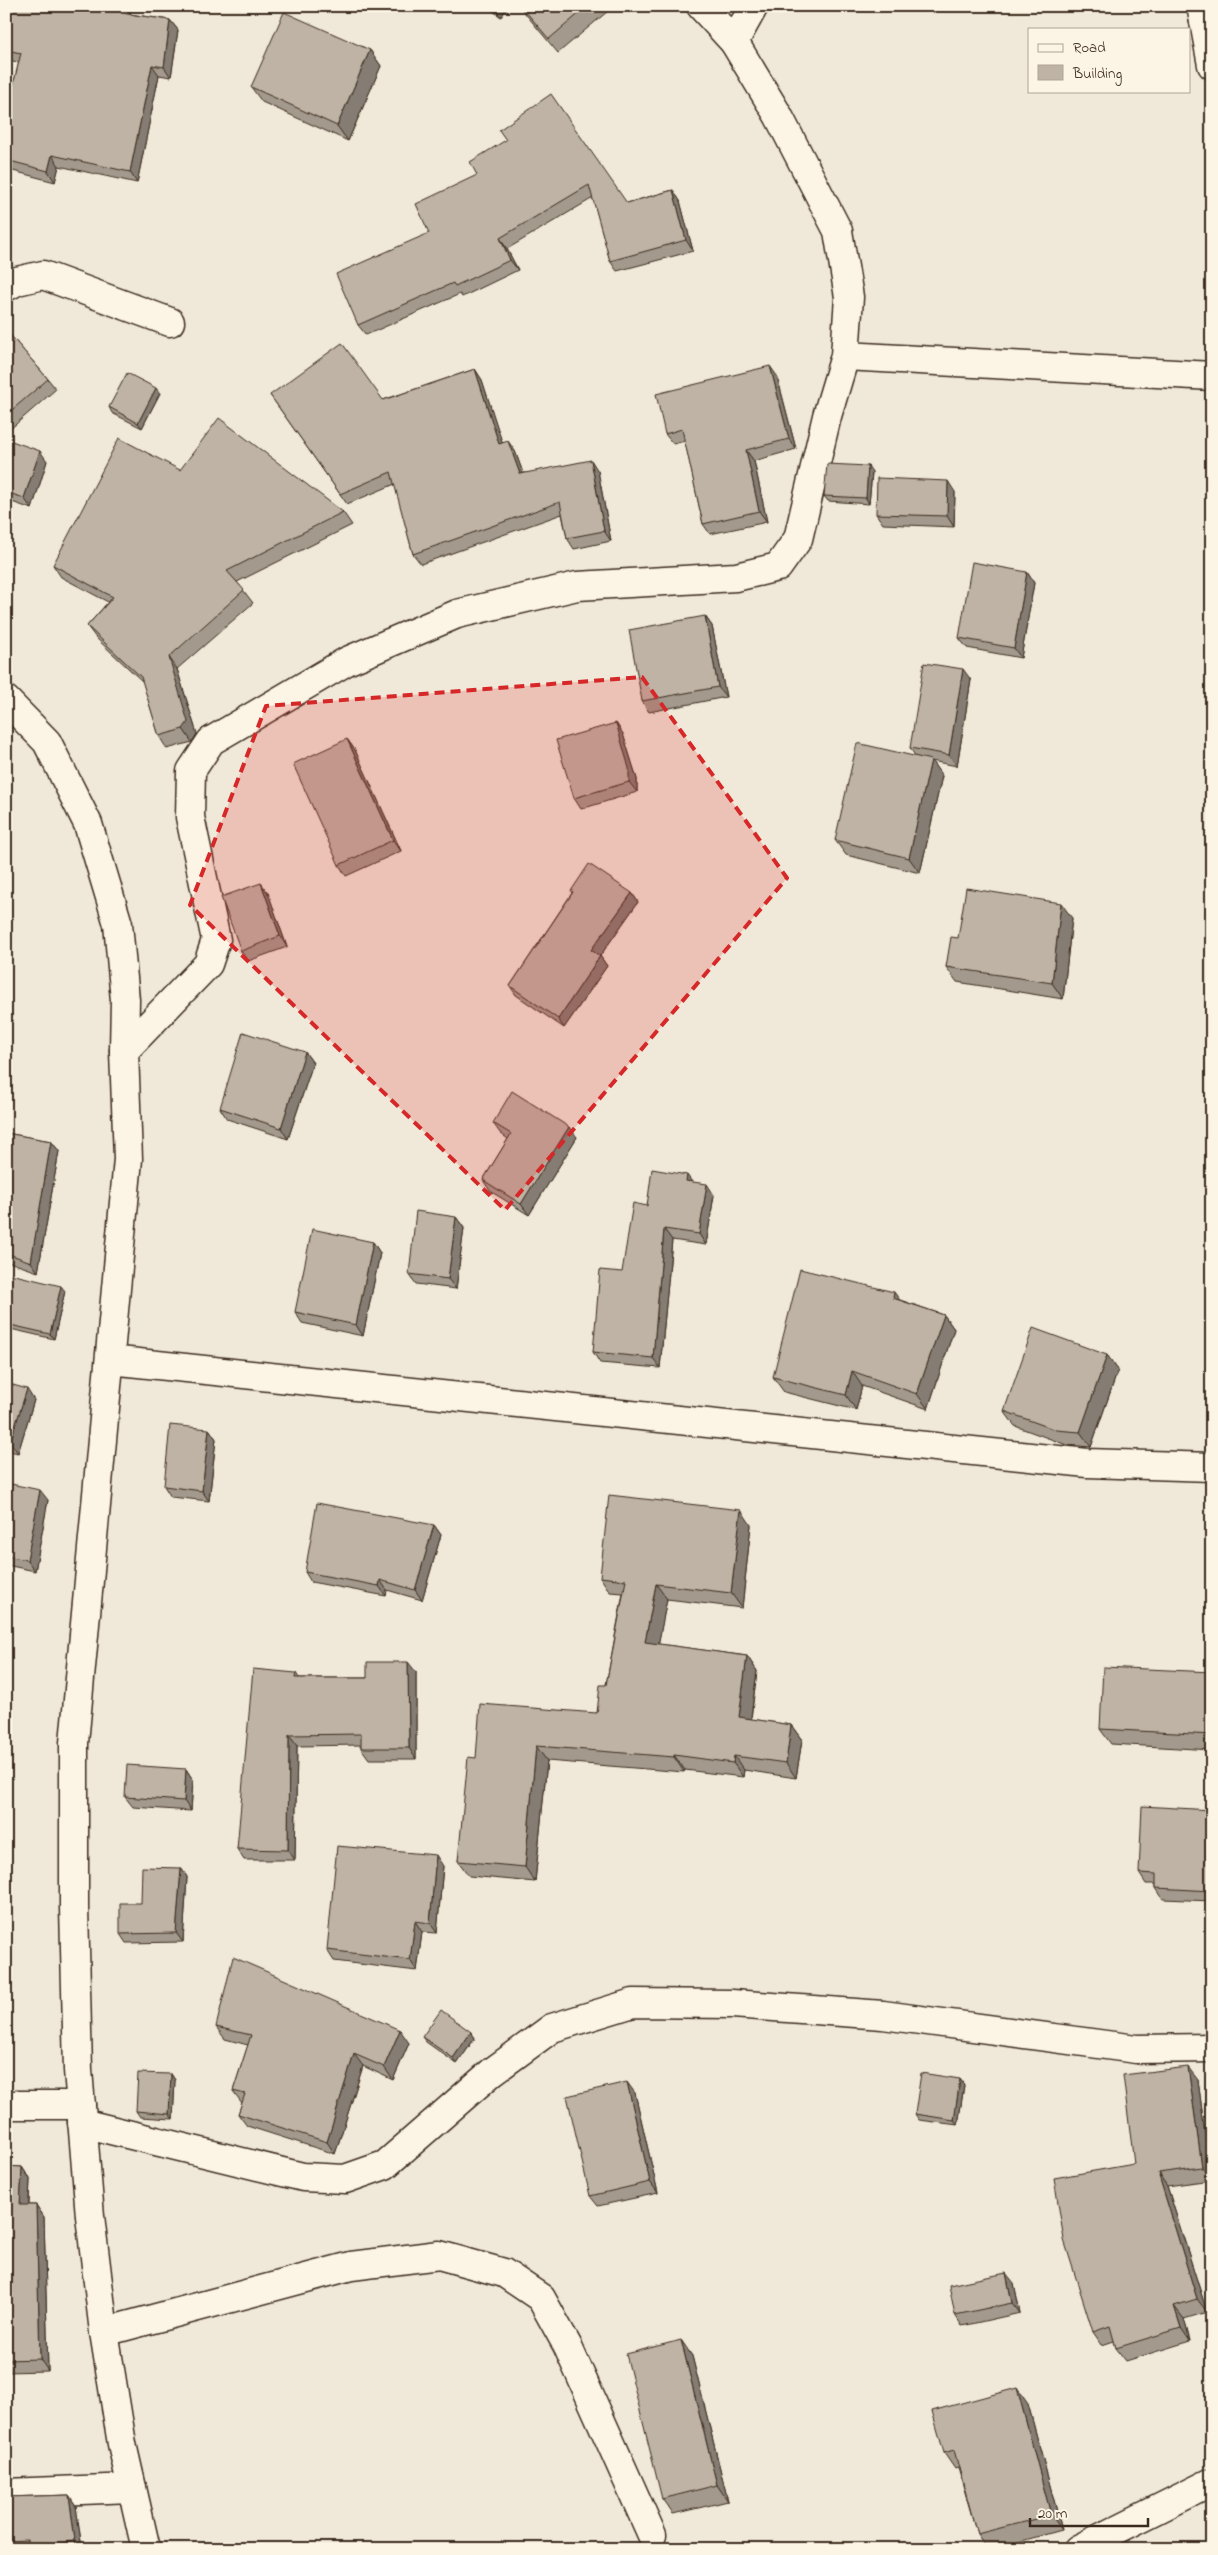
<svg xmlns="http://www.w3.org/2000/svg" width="1218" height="2555" viewBox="0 0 1218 2555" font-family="'Indie Flower',sans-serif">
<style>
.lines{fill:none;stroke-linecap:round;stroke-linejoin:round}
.minor-casing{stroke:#3b2a1e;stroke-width:31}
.primary-casing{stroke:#3b2a1e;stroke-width:31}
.minor{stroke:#fcf5e5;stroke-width:28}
.primary{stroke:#fcf5e5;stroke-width:28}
.wall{fill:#a39a8d;stroke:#3b2a1e}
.shaded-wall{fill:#857d73;stroke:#3b2a1e}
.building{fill:#beb3a4;stroke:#3b2a1e}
.marked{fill:#d62828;fill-opacity:0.2;stroke:#d62828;stroke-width:4;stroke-dasharray:10 6;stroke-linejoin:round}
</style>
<rect width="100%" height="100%" fill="#f0e9d9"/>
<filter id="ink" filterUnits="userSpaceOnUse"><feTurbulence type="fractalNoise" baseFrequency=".02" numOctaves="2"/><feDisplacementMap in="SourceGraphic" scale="10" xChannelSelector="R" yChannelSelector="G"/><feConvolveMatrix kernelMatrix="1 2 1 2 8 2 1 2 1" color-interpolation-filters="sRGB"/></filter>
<g filter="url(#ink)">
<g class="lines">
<g class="minor-casing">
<g id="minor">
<path d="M 1206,6 L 1202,11 L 1212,65"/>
<path d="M 734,42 L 754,6"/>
<path d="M 6,287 L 17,281 L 43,275 L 170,322"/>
<path d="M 845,356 L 1212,376"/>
<path d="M 124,1051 L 208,964 L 216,940 L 190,817 L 191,771 L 211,741 L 347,661 L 457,614 L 577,586 L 736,577 L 778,567 L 798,539 L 827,416 L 845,356 L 849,297 L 838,231 L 778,115 L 734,42 L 701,6"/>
<path d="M 110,1360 L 1087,1463 L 1212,1467"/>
<path d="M 6,2105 L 81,2105"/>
<path d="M 82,2123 L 303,2177 L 345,2179 L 385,2165 L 492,2072 L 552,2028 L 633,2003 L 732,2004 L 883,2015 L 1136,2049 L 1212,2048"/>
<path d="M 104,2332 L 351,2266 L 439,2255 L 504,2273 L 541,2298 L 567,2345 L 652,2535"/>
<path d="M 6,2493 L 132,2488"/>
<path d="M 1078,2549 L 1212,2482"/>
</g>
</g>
<g class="primary-casing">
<path id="primary" d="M 6,700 L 47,742 L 88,824 L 118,924 L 125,1000 L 124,1051 L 128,1159 L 74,1743 L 74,1907 L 78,2070 L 90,2216 L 104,2332 L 122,2444 L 146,2549"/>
</g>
<use href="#minor" class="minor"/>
<use href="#primary" class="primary"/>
</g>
<g class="wall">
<path d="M 6,6 L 128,6 L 131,10 L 130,14 L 170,20 L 178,30 L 171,77 L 159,75 L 137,183 L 59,166 L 55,182 L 13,171 L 6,161 L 8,152 L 6,151 L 6,114 L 19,62 L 6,60 Z"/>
<path d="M 486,6 L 508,6 L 501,17 Z"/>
<path d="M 519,6 L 614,6 L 558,53 Z"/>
<path d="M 370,50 L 381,66 L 348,141 L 262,102 L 251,87 Z"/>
<path d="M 506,140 L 627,203 L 673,190 L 680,201 L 693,251 L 617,271 L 610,261 L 593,198 L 507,249 L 518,270 L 462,297 L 460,294 L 366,335 L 358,325 L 429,233 Z"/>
<path d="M 6,330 L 48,379 L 56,389 L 8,431 L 6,429 Z"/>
<path d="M 475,369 L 482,380 L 502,443 L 515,451 L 523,473 L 598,471 L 611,541 L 574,549 L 567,538 L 562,514 L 421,564 L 413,554 L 395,484 L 347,504 L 270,395 L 383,400 Z"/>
<path d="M 777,376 L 796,449 L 754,461 L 767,522 L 710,534 L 703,524 L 685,441 L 673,444 L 665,434 Z"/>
<path d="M 160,393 L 142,428 L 112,413 L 109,407 Z"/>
<path d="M 6,439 L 47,461 L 32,509 L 6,500 Z"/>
<path d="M 868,466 L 872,472 L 869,504 L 828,501 L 824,496 Z"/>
<path d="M 180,470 L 343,512 L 352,525 L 237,582 L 253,603 L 177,669 L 197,734 L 192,742 L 167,749 L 159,736 L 143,682 L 96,638 L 87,626 L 108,602 L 61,577 L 53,565 Z"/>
<path d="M 955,492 L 954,527 L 883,524 L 876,514 Z"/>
<path d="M 1027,572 L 1034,583 L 1021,658 L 967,648 L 959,638 Z"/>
<path d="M 705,616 L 712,626 L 726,697 L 649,712 L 642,701 Z"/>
<path d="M 971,680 L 957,766 L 931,761 L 942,776 L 920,873 L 846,855 L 835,840 L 916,757 L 910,748 Z"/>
<path d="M 616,723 L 623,734 L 637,779 L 637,792 L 581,809 L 574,798 Z"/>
<path d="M 347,739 L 355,750 L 401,851 L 346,876 L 339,865 Z"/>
<path d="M 261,883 L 268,893 L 287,947 L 248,961 L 241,951 Z"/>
<path d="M 571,891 L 632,893 L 638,902 L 600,956 L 607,966 L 564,1028 L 516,995 L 510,986 L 572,893 Z"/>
<path d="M 1072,918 L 1063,999 L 957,982 L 946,967 L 958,938 Z"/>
<path d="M 305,1052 L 313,1063 L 288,1139 L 227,1119 L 220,1108 Z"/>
<path d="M 493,1123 L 577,1137 L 529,1215 L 490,1191 L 483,1180 L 508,1139 L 500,1133 Z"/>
<path d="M 6,1133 L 51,1141 L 59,1151 L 38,1272 L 6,1261 Z"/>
<path d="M 693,1182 L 714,1195 L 706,1245 L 672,1240 L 660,1368 L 600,1363 L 593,1352 L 647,1206 Z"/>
<path d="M 456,1217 L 464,1228 L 456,1289 L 416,1284 L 409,1274 Z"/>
<path d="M 373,1242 L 380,1253 L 363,1336 L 302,1323 L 295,1312 Z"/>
<path d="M 6,1273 L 65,1291 L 54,1339 L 6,1328 Z"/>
<path d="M 900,1300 L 944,1315 L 954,1329 L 928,1409 L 862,1386 L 856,1410 L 784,1392 L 773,1377 Z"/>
<path d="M 1107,1355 L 1118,1370 L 1091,1447 L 1067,1445 L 1015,1426 L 1004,1411 Z"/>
<path d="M 6,1383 L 34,1400 L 18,1453 L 6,1450 Z"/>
<path d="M 209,1429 L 216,1439 L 209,1501 L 171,1497 L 164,1486 Z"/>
<path d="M 6,1483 L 48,1500 L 35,1571 L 6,1565 Z"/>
<path d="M 434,1525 L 441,1535 L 422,1600 L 387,1590 L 386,1596 L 311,1582 L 305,1572 Z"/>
<path d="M 751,1525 L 742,1608 L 667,1599 L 658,1644 L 747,1656 L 757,1671 L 751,1719 L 791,1725 L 802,1740 L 796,1778 L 744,1770 L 743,1777 L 685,1770 L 684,1772 L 547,1761 L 535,1882 L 469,1876 L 458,1861 L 476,1758 L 597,1713 L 606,1685 L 623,1593 L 610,1592 L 600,1577 Z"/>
<path d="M 416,1672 L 416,1759 L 369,1759 L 361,1748 L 361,1745 L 297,1746 L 295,1860 L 244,1860 L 237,1849 L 296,1673 L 299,1678 L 367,1678 Z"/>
<path d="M 1212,1672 L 1212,1750 L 1111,1744 L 1100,1729 Z"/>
<path d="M 186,1769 L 193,1780 L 191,1811 L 133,1807 L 125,1797 Z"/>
<path d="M 1212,1810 L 1212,1901 L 1163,1899 L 1156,1888 L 1156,1884 L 1146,1884 L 1139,1873 Z"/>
<path d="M 443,1866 L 437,1933 L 422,1932 L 417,1971 L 334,1961 L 327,1950 Z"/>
<path d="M 181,1868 L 187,1877 L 183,1942 L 126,1943 L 120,1934 L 141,1903 Z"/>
<path d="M 216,2027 L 409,2043 L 393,2080 L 363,2066 L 335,2154 L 247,2126 L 238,2114 L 242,2103 L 233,2091 L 248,2045 L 225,2039 Z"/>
<path d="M 471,2032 L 475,2038 L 457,2064 L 426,2042 L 422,2037 Z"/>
<path d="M 171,2074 L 175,2080 L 173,2119 L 140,2117 L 136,2111 Z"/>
<path d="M 960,2079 L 964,2085 L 958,2125 L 919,2120 L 915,2114 Z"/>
<path d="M 1198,2080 L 1211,2180 L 1167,2186 L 1207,2312 L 1184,2319 L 1190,2341 L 1126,2361 L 1116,2348 L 1114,2341 L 1102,2345 L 1093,2332 L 1134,2164 Z"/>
<path d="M 635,2093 L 658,2193 L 598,2206 L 590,2196 Z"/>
<path d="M 6,2166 L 22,2167 L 30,2179 L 29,2205 L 36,2205 L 44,2217 L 48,2371 L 6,2372 Z"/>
<path d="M 1014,2283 L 1020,2313 L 962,2326 L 955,2315 Z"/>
<path d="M 681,2340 L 692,2356 L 728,2501 L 673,2514 L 662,2499 Z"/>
<path d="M 1028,2404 L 1062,2530 L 992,2549 L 987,2549 L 977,2534 L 958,2468 L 955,2469 L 944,2453 Z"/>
<path d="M 69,2495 L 76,2506 L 82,2549 L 6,2549 L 6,2497 Z"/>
</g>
<g class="shaded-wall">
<path d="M 122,6 L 128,6 L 131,10 L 129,23 L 121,13 Z"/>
<path d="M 493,6 L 508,6 L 501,17 Z"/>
<path d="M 170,20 L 178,30 L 171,77 L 164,67 Z"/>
<path d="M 370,50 L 381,66 L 348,141 L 337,126 Z"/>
<path d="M 152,65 L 159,75 L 137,183 L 130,172 Z"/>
<path d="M 52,155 L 59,166 L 55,182 L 48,171 Z"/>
<path d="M 673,190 L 680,201 L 693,251 L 686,240 Z"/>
<path d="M 500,238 L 507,249 L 518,270 L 510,260 Z"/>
<path d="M 770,366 L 777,376 L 796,449 L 789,439 Z"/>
<path d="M 475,369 L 482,380 L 506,454 L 499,444 Z"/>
<path d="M 156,388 L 160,393 L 142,428 L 138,423 Z"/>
<path d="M 508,441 L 515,451 L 527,484 L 520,474 Z"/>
<path d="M 746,450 L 754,461 L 767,522 L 759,511 Z"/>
<path d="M 40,451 L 47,461 L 32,509 L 24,498 Z"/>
<path d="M 591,460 L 598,471 L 611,541 L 604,531 Z"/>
<path d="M 868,466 L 872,472 L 869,504 L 866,498 Z"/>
<path d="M 948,481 L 955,492 L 954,527 L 947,516 Z"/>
<path d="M 1027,572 L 1034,583 L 1021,658 L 1014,648 Z"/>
<path d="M 705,616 L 712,626 L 726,697 L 718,687 Z"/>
<path d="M 169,657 L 177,669 L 197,734 L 192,742 L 183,729 Z"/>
<path d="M 963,669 L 971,680 L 957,766 L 949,755 Z"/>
<path d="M 616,723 L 623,734 L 637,779 L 637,792 L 629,782 Z"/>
<path d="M 347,739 L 355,750 L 401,851 L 393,840 Z"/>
<path d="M 931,760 L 942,776 L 920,873 L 909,858 Z"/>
<path d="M 261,883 L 268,893 L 287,947 L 280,936 Z"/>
<path d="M 632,893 L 638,902 L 598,959 L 591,950 Z"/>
<path d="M 1061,903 L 1072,918 L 1063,999 L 1052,983 Z"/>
<path d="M 600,956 L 607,966 L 564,1028 L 558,1019 Z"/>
<path d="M 305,1052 L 313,1063 L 288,1139 L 281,1128 Z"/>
<path d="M 569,1127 L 577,1137 L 529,1215 L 521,1204 Z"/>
<path d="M 51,1141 L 59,1151 L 38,1272 L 31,1262 Z"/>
<path d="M 687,1175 L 695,1186 L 686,1181 Z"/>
<path d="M 707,1184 L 714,1195 L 706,1245 L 699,1234 Z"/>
<path d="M 456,1217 L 464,1228 L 456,1289 L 448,1279 Z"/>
<path d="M 664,1229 L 672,1240 L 660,1368 L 653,1358 Z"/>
<path d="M 373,1242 L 380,1253 L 363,1336 L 356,1325 Z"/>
<path d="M 61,1286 L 65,1291 L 54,1339 L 50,1334 Z"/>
<path d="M 894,1292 L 905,1307 L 893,1298 Z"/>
<path d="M 944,1315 L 954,1329 L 928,1409 L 917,1394 Z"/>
<path d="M 1107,1355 L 1118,1370 L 1091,1447 L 1080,1432 Z"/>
<path d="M 852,1371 L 862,1386 L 856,1410 L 846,1395 Z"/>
<path d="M 27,1389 L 34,1400 L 18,1453 L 10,1442 Z"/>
<path d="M 209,1429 L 216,1439 L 209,1501 L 202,1491 Z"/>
<path d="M 40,1490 L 48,1500 L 35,1571 L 27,1560 Z"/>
<path d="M 741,1510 L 751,1525 L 742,1608 L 731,1593 Z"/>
<path d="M 434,1525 L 441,1535 L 422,1600 L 415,1590 Z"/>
<path d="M 380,1580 L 387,1590 L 386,1596 L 379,1586 Z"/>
<path d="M 656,1584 L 667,1599 L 656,1657 L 645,1642 Z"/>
<path d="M 747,1656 L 757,1671 L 749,1732 L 739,1717 Z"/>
<path d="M 408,1662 L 416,1672 L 416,1759 L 409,1748 Z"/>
<path d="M 791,1725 L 802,1740 L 796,1778 L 786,1763 Z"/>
<path d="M 289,1735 L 297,1746 L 295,1860 L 288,1850 Z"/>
<path d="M 536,1746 L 547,1761 L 535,1882 L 525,1867 Z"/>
<path d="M 674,1755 L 685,1770 L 684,1772 L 674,1757 Z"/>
<path d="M 734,1756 L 744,1770 L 743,1777 L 733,1763 Z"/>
<path d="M 186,1769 L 193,1780 L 191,1811 L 184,1801 Z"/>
<path d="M 436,1855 L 443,1866 L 437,1933 L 430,1923 Z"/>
<path d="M 181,1868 L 187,1877 L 183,1942 L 176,1933 Z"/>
<path d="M 415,1921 L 422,1932 L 417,1971 L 410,1960 Z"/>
<path d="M 400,2030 L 409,2043 L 393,2080 L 384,2067 Z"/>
<path d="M 471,2032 L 475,2038 L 457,2064 L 453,2058 Z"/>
<path d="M 354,2054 L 363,2066 L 335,2154 L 327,2142 Z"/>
<path d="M 1188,2067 L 1198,2080 L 1211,2180 L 1202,2167 Z"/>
<path d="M 171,2074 L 175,2080 L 173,2119 L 169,2114 Z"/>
<path d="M 960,2079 L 964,2085 L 958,2125 L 954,2120 Z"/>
<path d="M 627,2082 L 635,2093 L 658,2193 L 650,2182 Z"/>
<path d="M 22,2167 L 30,2179 L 28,2217 L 20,2205 Z"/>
<path d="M 1158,2173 L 1167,2186 L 1207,2312 L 1197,2299 Z"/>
<path d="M 36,2205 L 44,2217 L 48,2371 L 40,2359 Z"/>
<path d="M 1006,2273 L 1014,2283 L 1020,2313 L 1012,2303 Z"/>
<path d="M 1174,2306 L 1184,2319 L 1190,2341 L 1181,2328 Z"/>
<path d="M 681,2340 L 692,2356 L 728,2501 L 717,2485 Z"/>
<path d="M 1017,2388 L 1028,2404 L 1062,2530 L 1051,2515 Z"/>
<path d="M 69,2495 L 76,2506 L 82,2549 L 80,2549 L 75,2541 Z"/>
</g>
<g class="building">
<path d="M 6,6 L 122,6 L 121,13 L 170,20 L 164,67 L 152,65 L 130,172 L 52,155 L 48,171 L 6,160 L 10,144 L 6,143 L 6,114 L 21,53 L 6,50 Z"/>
<path d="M 521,6 L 588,6 L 549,39 Z"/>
<path d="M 284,12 L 370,50 L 337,126 L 251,87 Z"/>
<path d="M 551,94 L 627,203 L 673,190 L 686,240 L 610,261 L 589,185 L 500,238 L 510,260 L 455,286 L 453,283 L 358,325 L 336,274 L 429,233 L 416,204 L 477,175 L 470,162 L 506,140 L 499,130 Z"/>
<path d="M 6,330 L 48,379 L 6,415 Z"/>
<path d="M 342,343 L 383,400 L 475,369 L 499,444 L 508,441 L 520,474 L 591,460 L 604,531 L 567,538 L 560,502 L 413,554 L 391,472 L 340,494 L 270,395 Z"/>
<path d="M 770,366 L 789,439 L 746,450 L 759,511 L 703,524 L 682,429 L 665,434 L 656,394 Z"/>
<path d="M 127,373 L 156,388 L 138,423 L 109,407 Z"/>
<path d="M 219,418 L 343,512 L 227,571 L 244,590 L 169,657 L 188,722 L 183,729 L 159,736 L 141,677 L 87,626 L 113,597 L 53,565 L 119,438 L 180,470 Z"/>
<path d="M 6,439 L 40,451 L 24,498 L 6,492 Z"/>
<path d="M 827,464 L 868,466 L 866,498 L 824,496 Z"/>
<path d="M 877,478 L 948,481 L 947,516 L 876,514 Z"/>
<path d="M 972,562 L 1027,572 L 1014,648 L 959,638 Z"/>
<path d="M 705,616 L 718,687 L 642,701 L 629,630 Z"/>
<path d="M 924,663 L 963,669 L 949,755 L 910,748 Z"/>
<path d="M 616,723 L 629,768 L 629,782 L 574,798 L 556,740 Z"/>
<path d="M 347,739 L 393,840 L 339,865 L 293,764 Z"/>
<path d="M 857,743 L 931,760 L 909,858 L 835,840 Z"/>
<path d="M 589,864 L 632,893 L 591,950 L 600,956 L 558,1019 L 510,986 L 573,892 L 571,891 Z"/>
<path d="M 261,883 L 280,936 L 241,951 L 221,897 Z"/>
<path d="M 966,888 L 1061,903 L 1052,983 L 946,967 L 951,937 L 958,938 Z"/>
<path d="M 243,1032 L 305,1052 L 281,1128 L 220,1108 Z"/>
<path d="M 512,1091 L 569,1127 L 521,1204 L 483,1180 L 511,1134 L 493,1123 Z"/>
<path d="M 6,1133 L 51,1141 L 31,1262 L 6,1253 Z"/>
<path d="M 652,1169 L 687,1175 L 686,1181 L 707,1184 L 699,1234 L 664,1229 L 653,1358 L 593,1352 L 600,1270 L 622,1272 L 633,1203 L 647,1206 Z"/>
<path d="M 416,1211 L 456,1217 L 448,1279 L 409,1274 Z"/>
<path d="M 312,1229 L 373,1242 L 356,1325 L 295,1312 Z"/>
<path d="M 800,1269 L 894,1292 L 893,1298 L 944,1315 L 917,1394 L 852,1371 L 846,1395 L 773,1377 Z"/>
<path d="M 6,1273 L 61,1286 L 50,1334 L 6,1324 Z"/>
<path d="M 1033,1328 L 1107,1355 L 1080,1432 L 1056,1430 L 1004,1411 Z"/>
<path d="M 6,1383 L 27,1389 L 10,1442 L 6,1441 Z"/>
<path d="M 170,1425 L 209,1429 L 202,1491 L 164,1486 Z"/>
<path d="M 6,1483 L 40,1490 L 27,1560 L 6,1556 Z"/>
<path d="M 609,1495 L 741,1510 L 731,1593 L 656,1584 L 645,1642 L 747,1656 L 739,1717 L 791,1725 L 786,1763 L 734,1756 L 733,1763 L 674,1755 L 674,1757 L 536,1746 L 525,1867 L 458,1861 L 468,1757 L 476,1758 L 480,1704 L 597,1713 L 600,1685 L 606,1685 L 626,1580 L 600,1577 Z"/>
<path d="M 317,1503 L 434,1525 L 415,1590 L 380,1580 L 379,1586 L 305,1572 Z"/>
<path d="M 367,1662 L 408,1662 L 409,1748 L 361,1748 L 361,1734 L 289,1735 L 288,1850 L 237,1849 L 253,1669 L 296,1673 L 295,1678 L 367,1678 Z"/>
<path d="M 1103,1667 L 1212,1672 L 1212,1735 L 1100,1729 Z"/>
<path d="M 127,1765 L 186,1769 L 184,1801 L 125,1797 Z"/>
<path d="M 1142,1806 L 1212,1810 L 1212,1891 L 1156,1888 L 1156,1874 L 1139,1873 Z"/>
<path d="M 337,1846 L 436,1855 L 430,1923 L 415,1921 L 410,1960 L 327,1950 Z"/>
<path d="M 142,1867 L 181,1868 L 176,1933 L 120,1934 L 120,1903 L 141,1903 Z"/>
<path d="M 233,1957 L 400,2030 L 384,2067 L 354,2054 L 327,2142 L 238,2114 L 245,2094 L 233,2091 L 251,2035 L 216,2027 Z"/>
<path d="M 441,2010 L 471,2032 L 453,2058 L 422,2037 Z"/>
<path d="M 1188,2067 L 1202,2167 L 1158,2173 L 1197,2299 L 1174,2306 L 1181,2328 L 1116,2348 L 1110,2326 L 1093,2332 L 1064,2240 L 1054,2178 L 1134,2164 L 1123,2075 Z"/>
<path d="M 138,2073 L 171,2074 L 169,2114 L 136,2111 Z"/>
<path d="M 921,2073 L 960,2079 L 954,2120 L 915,2114 Z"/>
<path d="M 627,2082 L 650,2182 L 590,2196 L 567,2096 Z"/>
<path d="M 6,2166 L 22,2167 L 20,2205 L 36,2205 L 40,2359 L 6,2360 Z"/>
<path d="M 1006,2273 L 1012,2303 L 955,2315 L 949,2285 Z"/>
<path d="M 681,2340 L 717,2485 L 662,2499 L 626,2354 Z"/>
<path d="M 1017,2388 L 1051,2515 L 977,2534 L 954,2450 L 944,2453 L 932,2411 Z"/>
<path d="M 69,2495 L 75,2541 L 28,2547 L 27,2540 L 6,2541 L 6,2497 Z"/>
</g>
</g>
<path class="marked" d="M 642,677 L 787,878 L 505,1210 L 190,905 L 266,706 Z"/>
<rect width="1218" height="2555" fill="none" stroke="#fcf5e5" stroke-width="25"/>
<rect x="12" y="12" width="1193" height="2530" fill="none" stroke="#3b2a1e" stroke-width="2" filter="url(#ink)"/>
<rect x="1028" y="28" width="162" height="65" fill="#fcf5e5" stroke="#afa495"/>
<rect x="1038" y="44" width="25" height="8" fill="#fcf5e5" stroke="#afa495"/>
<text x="1073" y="52" font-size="15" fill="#3b2a1e">Road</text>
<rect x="1038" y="65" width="25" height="15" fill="#beb3a4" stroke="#afa495"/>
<text x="1073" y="78" font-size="15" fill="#3b2a1e">Building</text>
<path d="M1030 2518v8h118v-8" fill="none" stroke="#3b2a1e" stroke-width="2.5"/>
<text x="1038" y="2518" font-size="15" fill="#3b2a1e" stroke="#fcf5e5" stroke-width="4" paint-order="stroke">20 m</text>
</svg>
